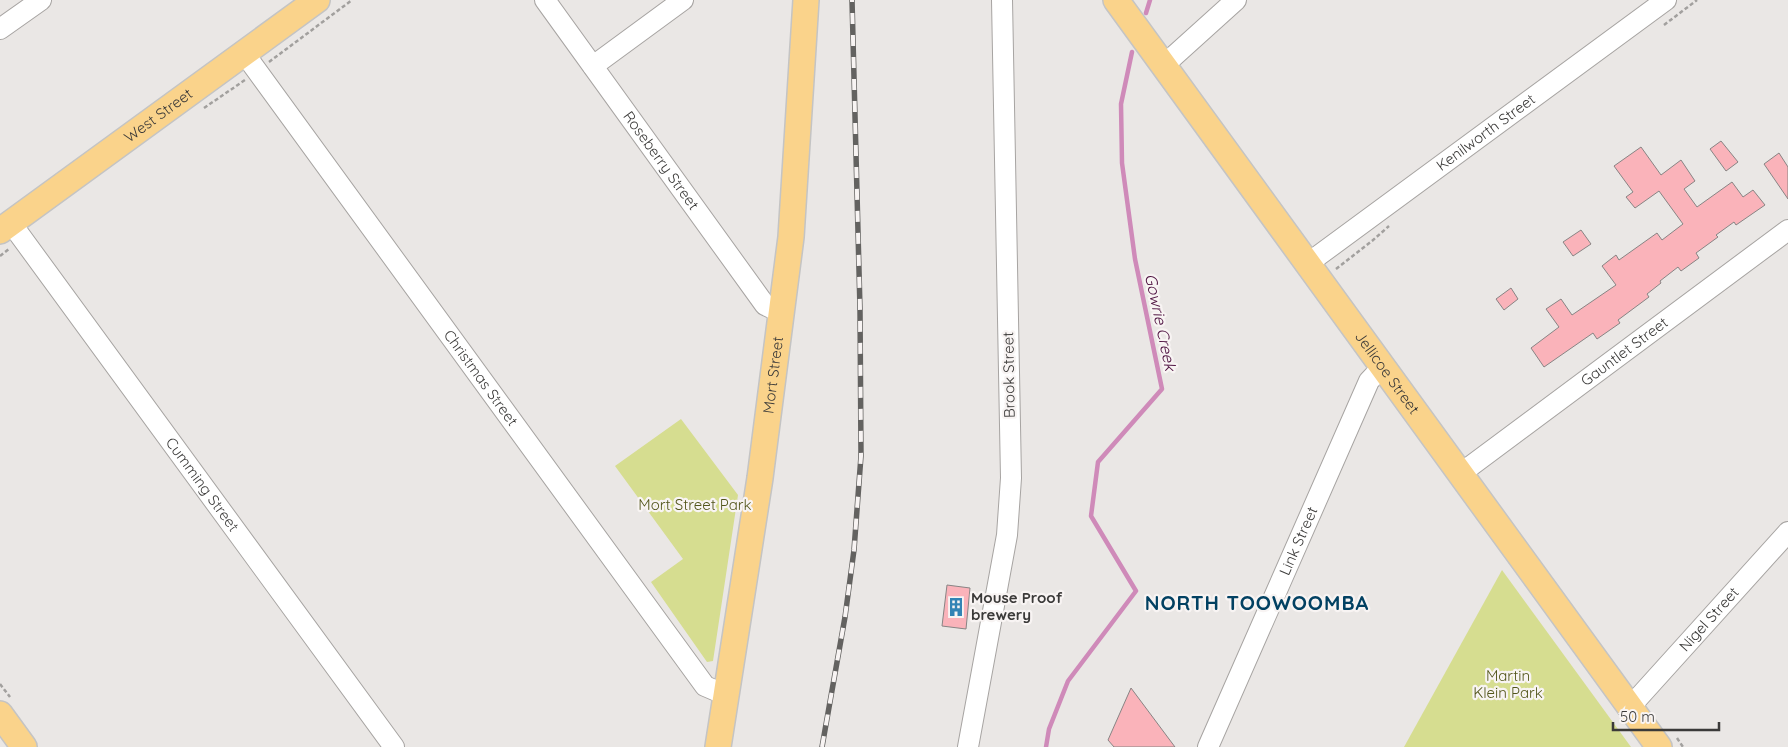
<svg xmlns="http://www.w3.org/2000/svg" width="1788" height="747" viewBox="0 0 1788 747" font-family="Quicksand,sans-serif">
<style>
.green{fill:#d6dd90}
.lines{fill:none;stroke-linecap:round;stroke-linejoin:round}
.stream{stroke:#cf8ab9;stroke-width:4.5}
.building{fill:#fab3ba;stroke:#888484}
.minor-casing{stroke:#a7a4a2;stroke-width:22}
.major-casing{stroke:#c4c4c4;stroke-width:28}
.path{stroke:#a2a09e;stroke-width:2.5;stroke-dasharray:4 2.5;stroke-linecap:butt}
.minor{stroke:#fff;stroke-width:20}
.major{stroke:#fad38b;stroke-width:25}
.rail-casing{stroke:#636260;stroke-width:5.5}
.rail{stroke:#f8f4f3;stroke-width:4;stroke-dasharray:11;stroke-linecap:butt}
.labels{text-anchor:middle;stroke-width:4.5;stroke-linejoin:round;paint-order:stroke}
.street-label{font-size:15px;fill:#3b3a39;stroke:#f8f4f3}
.park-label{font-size:15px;fill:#52551a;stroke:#f8f4f3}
.poi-label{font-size:15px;font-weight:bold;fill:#3b3a39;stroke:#f8f4f3;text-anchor:start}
.water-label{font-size:16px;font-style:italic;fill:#4c0f3e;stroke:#f8f4f3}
.district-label{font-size:20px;font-weight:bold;letter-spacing:1px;fill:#024162;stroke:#f8f4f3}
</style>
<rect width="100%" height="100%" fill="#eae7e5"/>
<g class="green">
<path d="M 681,419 L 738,495 L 713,661 L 707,662 L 651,582 L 683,559 L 615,466 Z"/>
<path d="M 1502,570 L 1631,747 L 1404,747 Z"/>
</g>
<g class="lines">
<g class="stream">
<path d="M 1146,13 L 1150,0"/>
<path d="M 1046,747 L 1049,729 L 1068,681 L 1136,591 L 1091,516 L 1098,462 L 1162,389 L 1135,259 L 1122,163 L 1121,104 L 1132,52"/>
</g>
</g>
<g class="building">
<path d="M 1721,141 L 1738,162 L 1726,171 L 1710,149 Z"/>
<path d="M 1641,147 L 1661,175 L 1681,160 L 1695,181 L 1684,189 L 1697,207 L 1732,182 L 1743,197 L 1753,190 L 1765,205 L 1736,225 L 1734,222 L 1716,235 L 1718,237 L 1696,253 L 1699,258 L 1681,271 L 1678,267 L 1660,281 L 1661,283 L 1647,294 L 1649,297 L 1618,320 L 1620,323 L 1597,339 L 1593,333 L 1544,367 L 1531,348 L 1559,327 L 1546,309 L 1561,299 L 1572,315 L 1616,285 L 1602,266 L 1607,262 L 1616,255 L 1619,260 L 1657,233 L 1662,240 L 1683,224 L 1659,191 L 1635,208 L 1626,197 L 1633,192 L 1614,166 Z"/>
<path d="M 1779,153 L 1788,167 L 1788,199 L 1764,164 Z"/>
<path d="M 1581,230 L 1591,244 L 1573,256 L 1563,242 Z"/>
<path d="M 1511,288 L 1518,299 L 1504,310 L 1496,299 Z"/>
<path d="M 947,585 L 970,588 L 966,629 L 942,626 Z"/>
<path d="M 1131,688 L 1175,747 L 1114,747 L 1108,740 Z"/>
</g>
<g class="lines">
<g class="minor-casing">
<g id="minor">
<path id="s1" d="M 545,0 L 765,305 L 782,313"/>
<path d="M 0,29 L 41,0"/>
<path id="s2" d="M 244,53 L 705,686 L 726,695"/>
<path d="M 1164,65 L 1236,0"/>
<path d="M 593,66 L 683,0"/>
<path id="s3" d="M 11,223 L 394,747"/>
<path id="s4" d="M 1307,264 L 1666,0"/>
<path id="s5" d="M 1460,474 L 1788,230"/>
<path id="s6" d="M 1630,707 L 1788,532"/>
<path d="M 968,747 L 1007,535 L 1011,478 L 1002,0"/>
<path id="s7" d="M 1208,747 L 1369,381 L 1383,366"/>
</g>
</g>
<g class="major-casing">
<g id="major">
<path id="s8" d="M 1116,0 L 1659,747"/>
<path id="s9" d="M 0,231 L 317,0"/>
<path d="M 0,714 L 24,747"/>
<path id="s10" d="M 718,747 L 760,478 L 791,237 L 806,0"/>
</g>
</g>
<g class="path">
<path d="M 1664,25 L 1697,0"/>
<path d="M 269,62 L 352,0"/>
<path d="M 204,108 L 245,80"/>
<path d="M 0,256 L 9,249"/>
<path d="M 1336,269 L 1372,241 L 1389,226"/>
<path d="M 0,684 L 10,697"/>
<path d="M 1677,738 L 1683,747"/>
</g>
<use href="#minor" class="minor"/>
<use href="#major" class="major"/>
<g class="rail-casing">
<path id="rail" d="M 822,747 L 845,617 L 854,550 L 861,456 L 860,309 L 852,0"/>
</g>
<use href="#rail" class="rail"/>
</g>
<defs>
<g id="building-bare" transform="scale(1.5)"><path d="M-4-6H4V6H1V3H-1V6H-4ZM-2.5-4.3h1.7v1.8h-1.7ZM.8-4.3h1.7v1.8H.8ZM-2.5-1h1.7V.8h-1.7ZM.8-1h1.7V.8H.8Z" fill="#3384b5" stroke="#f8f4f3" stroke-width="2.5" paint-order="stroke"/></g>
</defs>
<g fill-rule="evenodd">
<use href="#building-bare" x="956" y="607"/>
</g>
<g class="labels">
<g class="street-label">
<text dy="5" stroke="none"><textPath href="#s9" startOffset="196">West Street</textPath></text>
<text dy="5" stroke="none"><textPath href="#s4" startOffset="222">Kenilworth Street</textPath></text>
<text dy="5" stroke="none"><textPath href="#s1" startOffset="198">Roseberry Street</textPath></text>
<text dy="5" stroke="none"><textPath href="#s5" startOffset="205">Gauntlet Street</textPath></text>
<text dy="5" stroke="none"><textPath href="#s8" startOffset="461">Jellicoe Street</textPath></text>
<text dy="5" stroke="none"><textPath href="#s10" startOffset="376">Mort Street</textPath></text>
<text transform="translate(1009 375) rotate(-91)" y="5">Brook Street</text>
<text dy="5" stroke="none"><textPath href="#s2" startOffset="402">Christmas Street</textPath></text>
<text dy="5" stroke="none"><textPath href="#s3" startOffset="324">Cumming Street</textPath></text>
<text dy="5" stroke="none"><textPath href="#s7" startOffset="225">Link Street</textPath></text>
<text dy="5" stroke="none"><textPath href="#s6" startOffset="118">Nigel Street</textPath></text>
</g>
<g class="park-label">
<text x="695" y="510">Mort Street Park</text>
<text x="1508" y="681">Martin<tspan x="1508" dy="17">Klein Park</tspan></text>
</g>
<g class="poi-label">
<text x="971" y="603">Mouse Proof<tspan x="971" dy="17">brewery</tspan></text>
</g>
<g class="water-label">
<text transform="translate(1161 322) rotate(78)" y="6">Gowrie Creek</text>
</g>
<g class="district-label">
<text x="1257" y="610">NORTH TOOWOOMBA</text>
</g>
</g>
<path d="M1613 722v8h106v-8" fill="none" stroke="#3b3a39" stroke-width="2.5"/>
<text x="1620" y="722" font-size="15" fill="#3b3a39" stroke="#f8f4f3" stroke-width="4" paint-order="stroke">50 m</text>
</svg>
